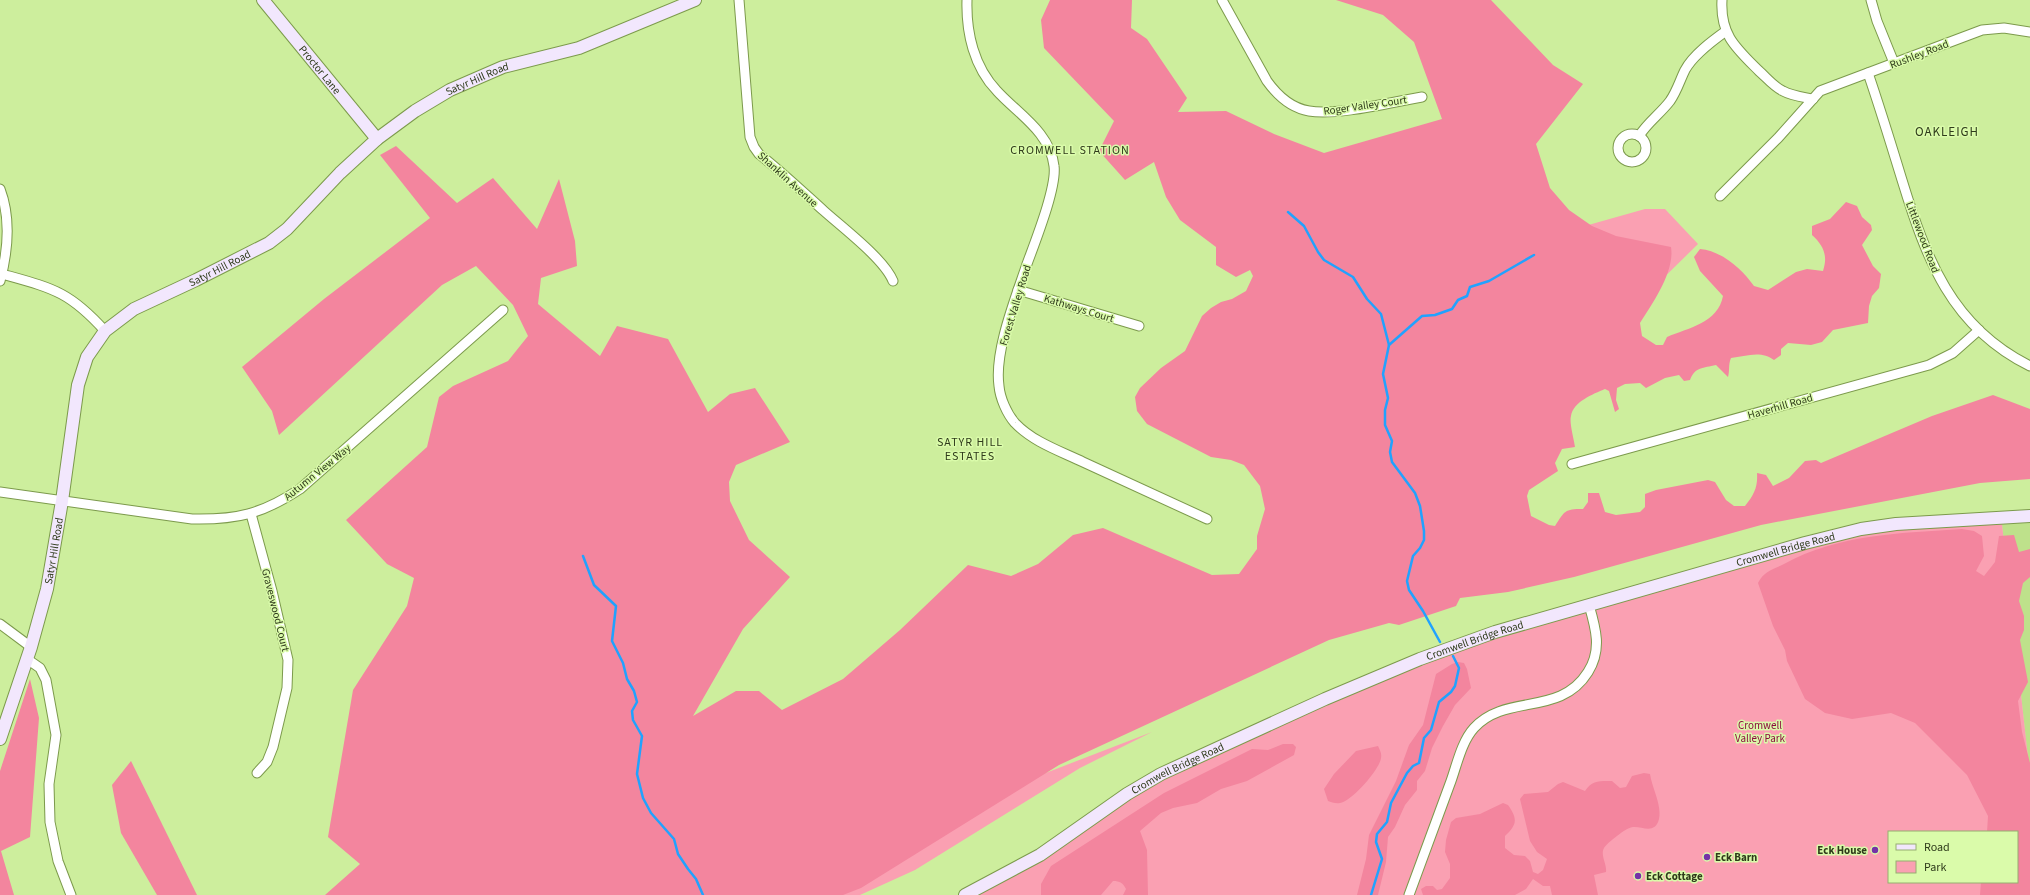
<svg xmlns="http://www.w3.org/2000/svg" width="2030" height="895" viewBox="0 0 2030 895" font-family="'Source Sans 3',sans-serif">
<style>
.built{fill:#bee18b}
.green{fill:#faa0b2;fill-rule:evenodd}
.forest{fill:#f3859e}
.lines{fill:none;stroke-linecap:round;stroke-linejoin:round}
.stream{stroke:#21a2fe;stroke-width:2.5}
.street-casing{stroke:#7c9a4c;stroke-width:11}
.secondary-casing{stroke:#7c9a4c;stroke-width:14}
.street{stroke:#fff;stroke-width:9}
.secondary{stroke:#f2e7fd;stroke-width:12}
.poi-dot{fill:#7432a7;stroke:#dafbaa;stroke-width:1.5}
.labels{text-anchor:middle;stroke-width:3;stroke-linejoin:round;paint-order:stroke}
.street-label{font-size:11px;fill:#2f3b1b;stroke:#dafbaa}
.park-label{font-size:11px;fill:#8c0b3e;stroke:#dafbaa}
.poi-label{font-size:11px;font-weight:bold;fill:#2f3b1b;stroke:#dafbaa;text-anchor:start}
.neighbourhood-label{font-size:12px;letter-spacing:1px;fill:#2f3b1b;stroke:#dafbaa}
.quarter-label{font-size:13px;letter-spacing:1px;fill:#2f3b1b;stroke:#dafbaa}
</style>
<rect width="100%" height="100%" fill="#cdee9d"/>
<path class="built" d="M 2030,523 L 2030,775 L 2002,524 Z"/>
<g class="green">
<path d="M 1645,209 L 1665,209 L 1698,244 L 1641,300 L 1560,233 Z"/>
<path d="M 2002,524 L 2030,775 L 2030,895 L 976,895 L 1153,784 L 1327,703 L 1438,658 L 1488,641 L 1834,540 L 1882,531 ZM 1889,832 L 2017,832 L 2017,882 L 1889,882 Z"/>
<path d="M 1152,732 L 1080,768 L 915,870 L 860,895 L 729,895 Z"/>
</g>
<g class="forest">
<path d="M 1050,0 L 1132,0 L 1131,28 L 1147,39 L 1187,98 L 1178,112 L 1226,111 L 1274,134 L 1324,153 L 1442,119 L 1414,42 L 1383,15 L 1336,0 L 1491,0 L 1553,65 L 1583,84 L 1536,144 L 1550,188 L 1569,210 L 1592,226 L 1616,236 L 1671,247 C 1675,271 1653,303 1640,323 L 1642,336 L 1656,345 L 1663,345 L 1667,337 C 1688,328 1718,323 1723,296 L 1700,271 L 1694,257 L 1700,249 C 1722,251 1742,269 1754,286 L 1768,290 L 1796,272 L 1807,269 L 1823,271 C 1828,256 1824,246 1812,235 L 1812,226 L 1830,219 L 1846,202 L 1857,206 L 1862,217 L 1871,225 L 1872,230 L 1862,245 L 1873,266 L 1881,274 L 1879,288 L 1872,296 L 1869,306 L 1868,323 L 1833,330 L 1822,342 L 1811,345 L 1788,343 L 1781,349 L 1781,355 L 1774,360 C 1762,350 1745,356 1731,358 C 1728,365 1730,370 1728,377 L 1716,365 C 1703,368 1695,367 1690,380 L 1684,381 L 1679,375 L 1665,378 L 1646,388 L 1640,383 L 1625,384 L 1617,388 L 1616,400 L 1619,409 L 1615,412 L 1609,391 L 1605,389 C 1593,394 1573,402 1571,416 C 1569,422 1574,440 1575,447 L 1562,449 L 1555,463 L 1558,471 L 1529,490 L 1527,496 L 1531,516 L 1549,525 L 1555,526 C 1565,511 1564,509 1583,509 L 1588,502 L 1588,493 L 1599,493 L 1605,512 L 1616,515 L 1640,512 L 1645,507 L 1645,494 L 1656,490 L 1708,480 L 1715,482 L 1726,500 L 1734,506 L 1745,506 C 1754,495 1758,487 1757,473 L 1766,475 L 1773,486 L 1789,478 L 1805,461 L 1816,460 L 1821,463 L 1932,416 L 1993,395 L 2030,409 L 2030,479 L 1980,483 L 1761,525 L 1574,577 L 1508,592 L 1460,598 L 1456,606 L 1399,625 L 1389,623 L 1329,640 L 1059,765 L 861,888 L 843,895 L 325,895 L 360,864 L 328,837 L 353,690 L 407,606 L 414,578 L 387,564 L 346,520 L 427,447 L 439,397 L 453,386 L 508,361 L 528,336 L 513,305 L 476,266 L 442,285 L 279,435 L 272,411 L 242,367 L 324,299 L 430,218 L 380,155 L 396,146 L 457,203 L 493,178 L 537,229 L 559,179 L 575,241 L 577,266 L 541,278 L 538,304 L 600,356 L 617,326 L 668,339 L 708,412 L 730,394 L 755,388 L 790,442 L 736,465 L 729,482 L 730,501 L 749,540 L 790,577 L 743,629 L 693,716 L 736,691 L 759,691 L 782,710 L 843,679 L 900,630 L 968,565 L 1011,576 L 1038,564 L 1073,535 L 1103,528 L 1212,575 L 1239,574 L 1257,549 L 1257,536 L 1265,509 L 1260,486 L 1244,465 L 1231,460 L 1211,457 L 1147,424 L 1137,411 L 1135,397 L 1140,388 L 1161,368 L 1185,351 L 1202,316 L 1211,308 L 1221,302 L 1232,299 L 1246,291 L 1253,276 L 1250,270 L 1236,277 L 1216,265 L 1216,247 L 1180,220 L 1166,197 L 1154,162 L 1125,180 L 1099,151 L 1114,121 L 1044,48 L 1041,20 Z"/>
<path d="M 1962,529 L 1974,531 L 1982,536 L 1984,556 L 1976,571 L 1984,576 L 1995,562 L 1999,536 L 2014,535 L 2019,552 L 2030,549 L 2030,577 L 2023,583 L 2019,601 L 2024,616 L 2024,630 L 2020,640 L 2028,682 L 2018,701 L 2022,732 L 2030,763 L 2030,895 L 1980,895 L 1981,882 L 2017,882 L 2017,832 L 1987,832 L 1988,816 L 1967,775 L 1915,723 L 1891,713 L 1852,719 L 1825,713 L 1805,699 L 1787,661 L 1785,650 L 1773,626 L 1758,583 C 1764,571 1772,570 1784,564 C 1838,534 1902,533 1962,529 Z"/>
<path d="M 1458,662 L 1464,663 L 1467,669 L 1471,688 L 1455,705 L 1443,726 L 1432,748 L 1425,771 L 1417,781 L 1417,790 L 1405,805 L 1395,827 L 1388,837 L 1386,862 L 1378,895 L 1357,895 L 1366,859 L 1369,835 L 1396,781 L 1409,745 L 1423,725 L 1436,674 L 1452,664 Z"/>
<path d="M 30,679 L 39,718 L 30,837 L 1,851 L 14,895 L 0,895 L 0,771 Z"/>
<path d="M 1283,744 L 1293,744 L 1296,747 L 1294,755 L 1247,781 L 1221,789 L 1197,803 L 1173,808 L 1161,813 L 1140,831 L 1147,850 L 1148,895 L 1123,895 L 1126,889 C 1123,883 1120,881 1113,881 L 1101,895 L 1041,895 L 1041,884 L 1051,866 L 1164,793 L 1252,749 L 1268,750 Z"/>
<path d="M 1378,746 C 1380,750 1382,754 1381,758 C 1380,769 1351,802 1340,803 C 1336,804 1331,802 1328,801 L 1324,789 L 1334,774 L 1356,751 Z"/>
<path d="M 131,761 L 197,895 L 157,895 L 121,833 L 112,785 Z"/>
<path d="M 1644,773 L 1650,774 C 1652,788 1662,805 1659,819 C 1655,835 1642,826 1633,827 C 1627,827 1607,843 1604,848 C 1600,855 1607,864 1606,872 L 1594,875 L 1598,895 L 1552,895 L 1550,886 L 1543,886 L 1533,879 L 1526,889 L 1515,895 L 1423,895 L 1421,889 L 1426,886 L 1433,886 L 1437,890 L 1442,889 L 1450,878 L 1450,864 L 1445,852 L 1446,840 L 1451,822 L 1456,818 L 1480,814 L 1503,803 L 1508,805 C 1518,819 1517,825 1505,836 L 1505,848 L 1514,855 L 1525,856 L 1530,861 L 1533,872 L 1538,874 L 1543,870 L 1547,859 L 1537,852 L 1530,841 L 1520,799 L 1524,794 L 1548,792 L 1558,784 L 1563,782 L 1585,791 C 1592,780 1600,781 1612,781 L 1620,788 L 1626,787 L 1632,776 Z"/>
</g>
<g class="lines">
<g class="stream">
<path d="M 1288,212 L 1304,226 L 1318,252 L 1324,260 L 1353,277 L 1367,299 L 1381,314 L 1389,345 L 1383,374 L 1388,398 L 1385,410 L 1385,425 L 1392,441 L 1390,452 L 1392,462 L 1415,493 L 1420,506 L 1424,531 L 1424,540 L 1420,548 L 1413,556 L 1407,581 L 1409,590 L 1423,611 L 1440,642"/>
<path d="M 1389,345 L 1422,316 L 1435,315 L 1452,309 L 1458,300 L 1467,296 L 1470,287 L 1489,281 L 1534,255"/>
<path d="M 583,556 L 594,585 L 616,606 L 612,641 L 623,663 L 627,679 L 634,691 L 637,702 L 632,711 L 633,720 L 642,736 L 637,774 L 643,798 L 651,813 L 674,839 L 678,854 L 688,869 L 696,879 L 703,895"/>
<path d="M 1371,895 L 1382,859 L 1376,842 L 1377,834 L 1387,822 L 1391,803 L 1407,773 L 1413,766 L 1419,763 L 1424,738 L 1431,730 L 1439,702 L 1451,692 L 1455,686 L 1459,668 L 1453,656"/>
</g>
<g class="street-casing">
<g id="street">
<path d="M 739,0 L 750,137 L 754,147 L 759,154 C 782,172 803,192 824,211 C 843,228 884,259 893,281"/>
<path d="M 967,0 C 966,33 974,67 997,91 C 1018,114 1050,132 1054,166 C 1057,187 1035,242 1027,264 C 1016,297 994,351 999,386 C 1000,398 1007,414 1015,423 C 1033,442 1060,451 1083,462 C 1124,481 1165,500 1207,519"/>
<path d="M 1222,0 L 1267,81 C 1277,95 1291,108 1309,111 C 1337,116 1392,102 1422,97"/>
<path d="M 1722,0 C 1720,35 1736,48 1759,71 C 1767,78 1774,87 1783,91 C 1792,96 1803,97 1813,99"/>
<path d="M 1871,0 L 1877,21 L 1894,63"/>
<path d="M 1868,73 C 1880,108 1891,144 1902,180 C 1926,258 1951,327 2030,366"/>
<circle cx="1632" cy="148" r="14"/>
<path d="M 1639,136 C 1648,122 1660,114 1670,101 C 1677,91 1680,80 1685,70 C 1693,55 1712,41 1726,31"/>
<path d="M 0,189 C 11,218 8,251 0,281"/>
<path d="M 1720,196 L 1778,138 L 1820,91 L 1982,30 L 2004,28 L 2030,32"/>
<path d="M 2,274 C 52,288 69,291 105,331"/>
<path d="M 1018,290 L 1139,326"/>
<path d="M 1572,464 L 1929,365 L 1953,353 L 1979,330"/>
<path d="M 0,492 L 192,519 C 237,520 262,514 300,489 L 503,310"/>
<path d="M 251,514 L 272,591 L 288,660 L 287,688 L 273,747 L 267,762 L 257,773"/>
<path d="M 0,624 L 31,647"/>
<path d="M 27,659 L 40,668 L 46,680 L 56,735 L 49,784 L 50,822 L 58,861 L 71,895"/>
<path d="M 1409,895 C 1423,857 1437,819 1451,781 C 1457,764 1462,741 1474,728 C 1506,693 1560,717 1588,672 C 1602,650 1596,629 1589,605"/>
</g>
</g>
<g class="secondary-casing">
<g id="secondary">
<path id="s1" d="M 263,0 L 377,139"/>
<path id="s2" d="M 0,739 L 31,647 L 47,589 L 62,501 L 78,385 L 87,357 L 105,331 L 134,309 L 196,280 L 269,243 L 287,229 L 340,173 L 377,139 L 415,111 L 450,90 L 503,67 L 579,48 L 695,0"/>
<path id="s3" d="M 965,895 L 1040,855 L 1127,794 L 1161,774 L 1325,699 L 1420,659 L 1495,632 L 1805,543 L 1861,529 L 1896,524 L 2030,516"/>
</g>
</g>
<use href="#street" class="street"/>
<use href="#secondary" class="secondary"/>
</g>
<g class="poi-dot">
<circle cx="1875" cy="850" r="4"/>
<circle cx="1707" cy="857" r="4"/>
<circle cx="1638" cy="876" r="4"/>
</g>
<g class="labels">
<g class="street-label">
<text transform="translate(1919 54) rotate(-21)" y="4">Rushley Road</text>
<text dy="4" stroke="none"><textPath href="#s1" startOffset="90">Proctor Lane</textPath></text>
<text dy="4" stroke="none"><textPath href="#s2" startOffset="879">Satyr Hill Road</textPath></text>
<text transform="translate(1365 105) rotate(-8)" y="4">Roger Valley Court</text>
<text transform="translate(788 179) rotate(42)" y="4">Shanklin Avenue</text>
<text transform="translate(1923 237) rotate(69)" y="4">Littlewood Road</text>
<text dy="4" stroke="none"><textPath href="#s2" startOffset="556">Satyr Hill Road</textPath></text>
<text transform="translate(1015 305) rotate(-73)" y="4">Forest Valley Road</text>
<text transform="translate(1079 308) rotate(17)" y="4">Kathways Court</text>
<text transform="translate(1780 406) rotate(-16)" y="4">Haverhill Road</text>
<text transform="translate(317 472) rotate(-39)" y="4">Autumn View Way</text>
<text dy="4" stroke="none"><textPath href="#s3" startOffset="896">Cromwell Bridge Road</textPath></text>
<text dy="4" stroke="none"><textPath href="#s2" startOffset="196">Satyr Hill Road</textPath></text>
<text transform="translate(276 610) rotate(76)" y="4">Graveswood Court</text>
<text dy="4" stroke="none"><textPath href="#s3" startOffset="572">Cromwell Bridge Road</textPath></text>
<text dy="4" stroke="none"><textPath href="#s3" startOffset="248">Cromwell Bridge Road</textPath></text>
</g>
<g class="park-label">
<text x="1760" y="729">Cromwell<tspan x="1760" dy="13">Valley Park</tspan></text>
</g>
<g class="poi-label">
<text x="1867" y="854" text-anchor="end">Eck House</text>
<text x="1715" y="861">Eck Barn</text>
<text x="1646" y="880">Eck Cottage</text>
</g>
<g class="neighbourhood-label">
<text x="1070" y="154">CROMWELL STATION</text>
<text x="970" y="446">SATYR HILL<tspan x="970" dy="14">ESTATES</tspan></text>
</g>
<g class="quarter-label">
<text x="1947" y="136">OAKLEIGH</text>
</g>
</g>
<rect x="1888" y="831" width="130" height="52" fill="#dafbaa" stroke="#96ae71"/>
<rect x="1896" y="844" width="20" height="6" fill="#f2e7fd" stroke="#96ae71"/>
<text x="1924" y="851" font-size="12" fill="#2f3b1b">Road</text>
<rect x="1896" y="861" width="20" height="12" fill="#faa0b2" stroke="#96ae71"/>
<text x="1924" y="871" font-size="12" fill="#2f3b1b">Park</text>
</svg>
